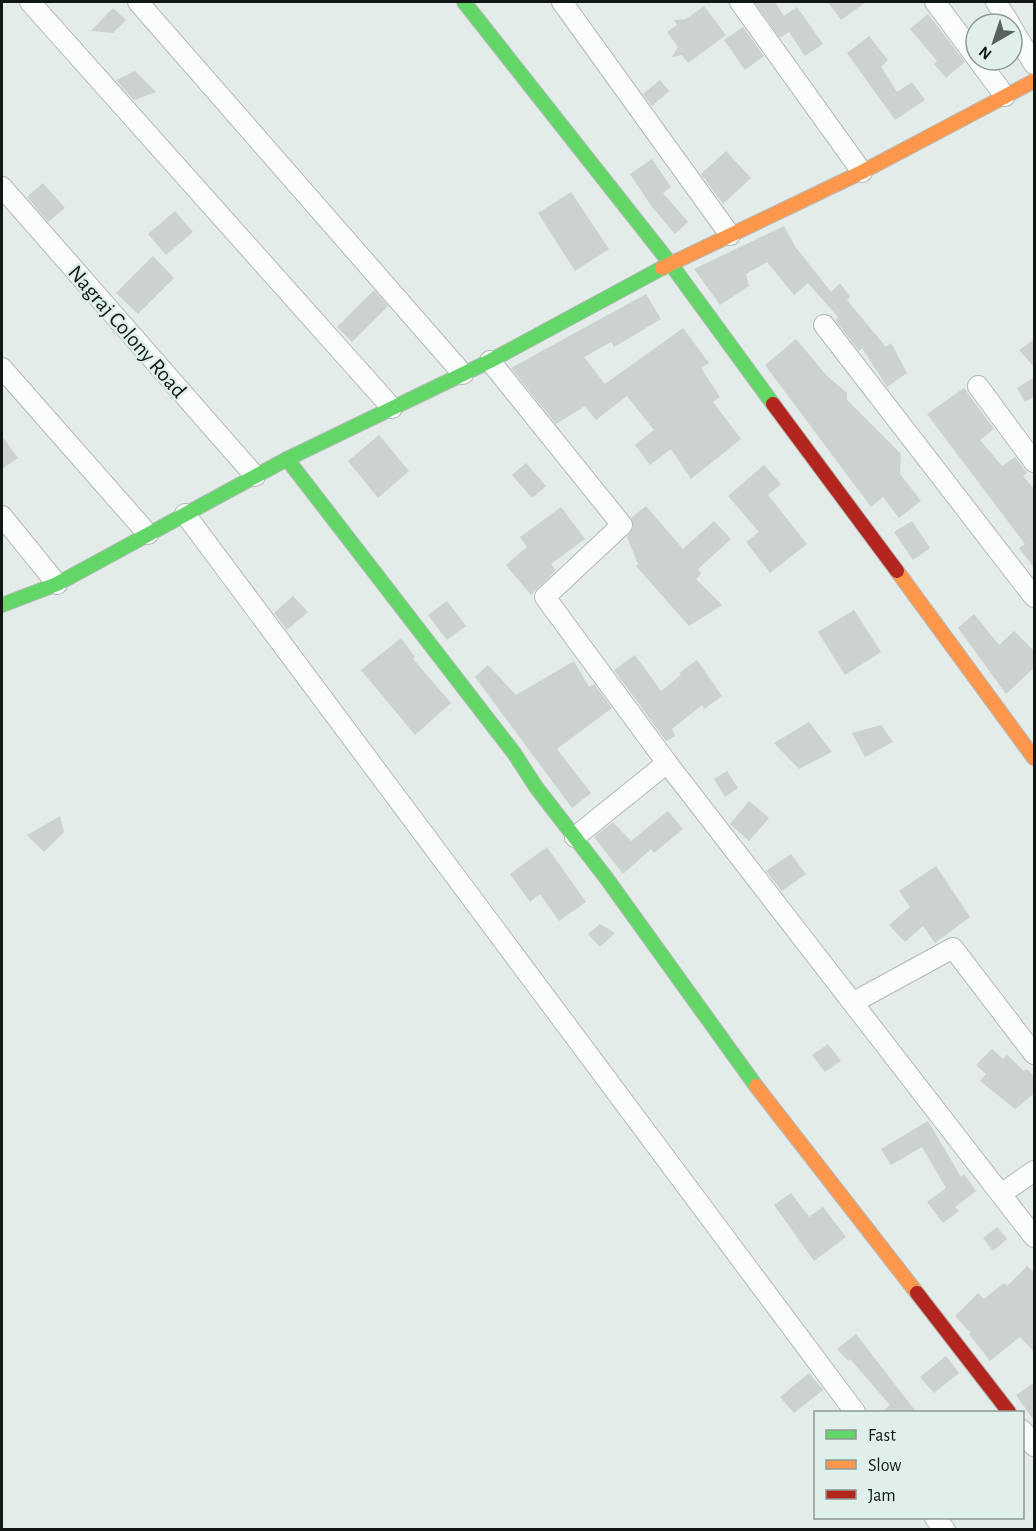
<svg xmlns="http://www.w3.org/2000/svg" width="1036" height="1531" viewBox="0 0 1036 1531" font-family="'Alegreya Sans',sans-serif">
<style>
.building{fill:#ccd2cf}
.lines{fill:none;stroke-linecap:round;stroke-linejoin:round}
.street-casing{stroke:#b3bab8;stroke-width:22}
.fast-casing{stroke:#b3bab8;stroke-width:16}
.slow-casing{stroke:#b3bab8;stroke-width:16}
.jam-casing{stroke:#b3bab8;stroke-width:16}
.street{stroke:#fbfcfc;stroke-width:20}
.fast{stroke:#63d668;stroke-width:14}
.slow{stroke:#ff974d;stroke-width:14}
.jam{stroke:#b3261e;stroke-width:14}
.labels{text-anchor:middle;stroke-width:5;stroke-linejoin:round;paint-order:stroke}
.street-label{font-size:22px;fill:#111715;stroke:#dff0ea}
</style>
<rect width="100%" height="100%" fill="#e3ece9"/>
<g class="building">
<path d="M 754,2 L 775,2 L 784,16 L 797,7 L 823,44 L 805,56 L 789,32 L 780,38 Z"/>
<path d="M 828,2 L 866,2 L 841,20 Z"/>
<path d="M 704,6 L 726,35 L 688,63 L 682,55 L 672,57 L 678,47 L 667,32 L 677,25 L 674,20 L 686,19 Z"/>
<path d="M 113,8 L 126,20 L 113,33 L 91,31 Z"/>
<path d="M 928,14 L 965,62 L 946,78 L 934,64 L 937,61 L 910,29 Z"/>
<path d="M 743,27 L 764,56 L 745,70 L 724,40 Z"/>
<path d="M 869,36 L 888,60 L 881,67 L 897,92 L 912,82 L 925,100 L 895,120 L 847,53 Z"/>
<path d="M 135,71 L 156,92 L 134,100 L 131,97 L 116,80 Z"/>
<path d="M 660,80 L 669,91 L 652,106 L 643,94 Z"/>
<path d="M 726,151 L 751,178 L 723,204 L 701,174 Z"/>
<path d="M 652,159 L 671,187 L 663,193 L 688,222 L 675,234 L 652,207 L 630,174 Z"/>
<path d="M 43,183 L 65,208 L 48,222 L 27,197 Z"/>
<path d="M 571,192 L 609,249 L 575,271 L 538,213 Z"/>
<path d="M 175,211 L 193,232 L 166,255 L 148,234 Z"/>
<path d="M 784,226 L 795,246 L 831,292 L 840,283 L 850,297 L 847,300 L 886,347 L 891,343 L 907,373 L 887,387 L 862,348 L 859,351 L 835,320 L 838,317 L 808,283 L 794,295 L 767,262 L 746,274 L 749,286 L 720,305 L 694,269 Z"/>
<path d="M 153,256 L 174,278 L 138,314 L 116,293 Z"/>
<path d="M 374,290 L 388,306 L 352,342 L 337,327 Z"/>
<path d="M 646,294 L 661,319 L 614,347 L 611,342 L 584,357 L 605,384 L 683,328 L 709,363 L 701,368 L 720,397 L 713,402 L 741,439 L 691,479 L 671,449 L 650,465 L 635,445 L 654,430 L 627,396 L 596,420 L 585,406 L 556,424 L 511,368 Z"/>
<path d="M 796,339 L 827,376 L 847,393 L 847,400 L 901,454 L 900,474 L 921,501 L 899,518 L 883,497 L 871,507 L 765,365 Z"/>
<path d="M 1035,339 L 1035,368 L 1019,350 Z"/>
<path d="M 1035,377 L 1035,396 L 1025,402 L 1017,388 Z"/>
<path d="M 964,388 L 994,429 L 980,440 L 1002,466 L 1015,457 L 1027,473 L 1023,476 L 1035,490 L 1035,569 L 1019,548 L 1025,544 L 927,414 Z"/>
<path d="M 379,435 L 409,471 L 378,498 L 348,461 Z"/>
<path d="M 2,436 L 18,458 L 2,469 Z"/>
<path d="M 526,463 L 546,486 L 532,498 L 512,475 Z"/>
<path d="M 764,465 L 781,484 L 768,495 L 807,544 L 770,573 L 746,542 L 759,532 L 728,496 Z"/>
<path d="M 646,506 L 683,549 L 714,521 L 731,539 L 698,569 L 701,574 L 696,579 L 722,605 L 689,626 L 636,566 L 638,564 L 627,537 L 633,528 L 631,518 Z"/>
<path d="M 561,507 L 585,539 L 551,564 L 556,570 L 531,595 L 506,565 L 527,547 L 520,537 Z"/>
<path d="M 912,521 L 930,548 L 913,560 L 894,532 Z"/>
<path d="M 293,596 L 308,612 L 287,630 L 274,613 Z"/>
<path d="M 447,601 L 466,626 L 447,640 L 428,615 Z"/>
<path d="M 854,610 L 881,652 L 845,675 L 818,632 Z"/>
<path d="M 974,614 L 999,645 L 1014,631 L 1035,652 L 1035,667 L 1006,694 L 958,628 Z"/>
<path d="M 401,638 L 415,657 L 413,659 L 451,703 L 415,735 L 361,670 Z"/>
<path d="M 635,655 L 661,691 L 681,675 L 679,673 L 697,660 L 722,696 L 704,709 L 702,705 L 672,729 L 675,736 L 666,741 L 614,670 Z"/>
<path d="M 574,661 L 589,687 L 594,684 L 612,708 L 557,749 L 591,793 L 572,808 L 475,677 L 488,665 L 516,695 Z"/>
<path d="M 809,722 L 832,752 L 799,769 L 774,743 Z"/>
<path d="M 881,725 L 893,742 L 865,757 L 852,733 Z"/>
<path d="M 727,771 L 738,788 L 725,797 L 714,779 Z"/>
<path d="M 749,801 L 769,818 L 749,841 L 730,824 Z"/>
<path d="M 668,811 L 683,829 L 654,853 L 651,849 L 623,874 L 594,837 L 613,822 L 631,841 Z"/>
<path d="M 60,816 L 64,832 L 44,852 L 27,835 Z"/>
<path d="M 547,847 L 586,902 L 559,921 L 540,894 L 530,902 L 510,874 Z"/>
<path d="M 791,854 L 806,874 L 782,891 L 766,871 Z"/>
<path d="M 936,866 L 970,917 L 935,943 L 923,926 L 905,942 L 889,925 L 910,907 L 899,891 Z"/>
<path d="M 600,924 L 615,933 L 600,947 L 588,934 Z"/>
<path d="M 828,1044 L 841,1061 L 825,1072 L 812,1055 Z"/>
<path d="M 992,1049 L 1003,1059 L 1007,1055 L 1024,1071 L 1027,1069 L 1035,1078 L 1035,1093 L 1015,1109 L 980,1081 L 986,1074 L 976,1065 Z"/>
<path d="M 928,1121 L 961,1177 L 964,1174 L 976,1191 L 955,1207 L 959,1211 L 943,1223 L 927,1202 L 946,1188 L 922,1147 L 891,1165 L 881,1149 Z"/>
<path d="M 791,1193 L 809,1217 L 823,1207 L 846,1237 L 814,1261 L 774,1205 Z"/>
<path d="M 997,1227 L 1007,1239 L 993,1251 L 983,1238 Z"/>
<path d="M 1027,1266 L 1035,1273 L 1035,1353 L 1020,1337 L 990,1361 L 969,1334 L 971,1333 L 955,1316 L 978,1293 L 984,1299 L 1004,1283 L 1007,1286 Z"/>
<path d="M 856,1334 L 917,1413 L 881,1413 L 890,1405 L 850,1359 L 848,1361 L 837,1349 Z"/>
<path d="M 946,1356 L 959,1373 L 934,1393 L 920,1377 Z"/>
<path d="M 809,1373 L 823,1390 L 794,1413 L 780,1397 Z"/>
<path d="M 1035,1382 L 1035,1422 L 1016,1395 Z"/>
</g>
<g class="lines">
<g class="street-casing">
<g id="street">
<path d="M 30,2 L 392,408"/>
<path d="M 138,2 L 463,374"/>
<path d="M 562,2 L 730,235"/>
<path d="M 740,2 L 862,172"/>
<path d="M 935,2 L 976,57"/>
<path d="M 996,2 L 1010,24"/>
<path d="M 1012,28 L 1034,64"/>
<path d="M 978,60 L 1005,96"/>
<path d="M 2,187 L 255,476"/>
<path d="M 824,325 L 1034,597"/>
<path d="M 490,361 L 622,525 L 545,597 L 667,763 L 1034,1237"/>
<path d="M 2,368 L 148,534"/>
<path d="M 978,386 L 1034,462"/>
<path d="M 185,514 L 855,1412"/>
<path d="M 2,516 L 57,584"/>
<path d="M 575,837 L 667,763"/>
<path d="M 854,1002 L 953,948 L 1034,1054"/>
<path d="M 1001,1194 L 1034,1171"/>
<path d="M 1022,1430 L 1034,1446"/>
<path d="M 935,1518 L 945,1530"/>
</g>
</g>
<g class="fast-casing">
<g id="fast">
<path d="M 464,2 L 670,263 L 773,404"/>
<path d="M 287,459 L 514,753 L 536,787 L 607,879 L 756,1086"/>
<path d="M 2,605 L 57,584 L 287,459 L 490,361 L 662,268"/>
</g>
</g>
<g class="slow-casing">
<g id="slow">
<path d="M 662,268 L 862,172 L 1034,81"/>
<path d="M 897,571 L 1034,758"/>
<path d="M 756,1086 L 917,1293"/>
</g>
</g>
<g class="jam-casing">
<g id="jam">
<path d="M 773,404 L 897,571"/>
<path d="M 917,1293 L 1009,1412"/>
</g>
</g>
<use href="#street" class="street"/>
<use href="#fast" class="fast"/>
<use href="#slow" class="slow"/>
<use href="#jam" class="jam"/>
</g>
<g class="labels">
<g class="street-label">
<text transform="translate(128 331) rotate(49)" y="8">Nagraj Colony Road</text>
</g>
</g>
<rect width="1036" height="1531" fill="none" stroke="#111715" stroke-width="6"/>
<rect x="814" y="1411" width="210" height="108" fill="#dff0ea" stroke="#8d9995" stroke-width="1.5"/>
<rect x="826" y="1430" width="30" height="9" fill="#63d668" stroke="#8d9995" stroke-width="1.5"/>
<text x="868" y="1441" font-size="18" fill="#111715">Fast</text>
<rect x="826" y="1460" width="30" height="9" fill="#ff974d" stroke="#8d9995" stroke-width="1.5"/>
<text x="868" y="1471" font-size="18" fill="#111715">Slow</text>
<rect x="826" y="1490" width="30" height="9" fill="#b3261e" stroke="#8d9995" stroke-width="1.5"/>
<text x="868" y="1501" font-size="18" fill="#111715">Jam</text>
<g transform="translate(994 42) rotate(219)"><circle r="28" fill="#dff0ea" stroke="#8d9995" stroke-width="1.5"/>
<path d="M0-4.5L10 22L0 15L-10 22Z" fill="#5a625f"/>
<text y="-9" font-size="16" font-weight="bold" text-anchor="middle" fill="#111715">N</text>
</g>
</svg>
